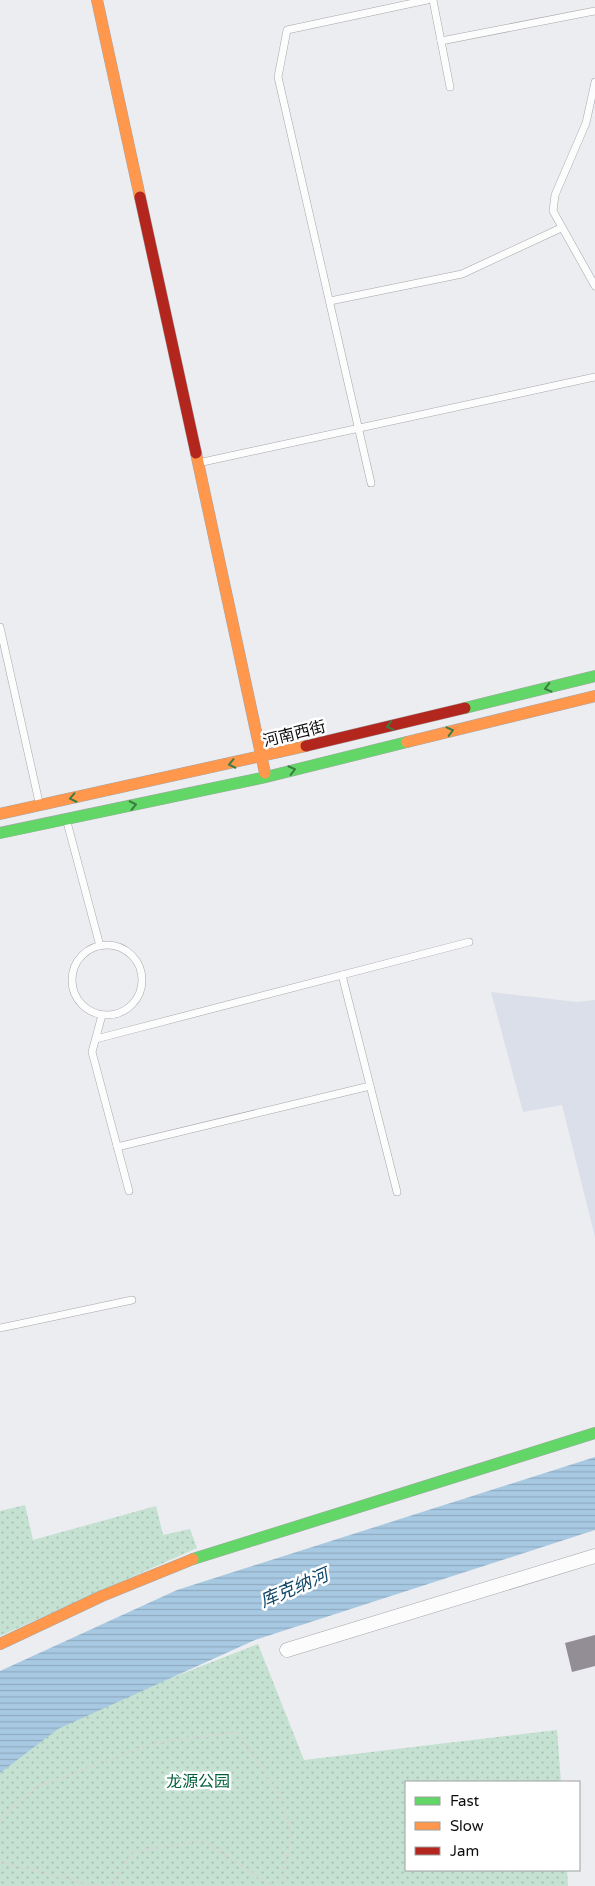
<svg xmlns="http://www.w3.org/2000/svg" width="595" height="1886" viewBox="0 0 595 1886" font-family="'Varela Round','Noto Sans SC',sans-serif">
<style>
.built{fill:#dbdfe9}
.park{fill:url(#park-dots)}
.water{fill:url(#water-rules)}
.building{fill:#938d95}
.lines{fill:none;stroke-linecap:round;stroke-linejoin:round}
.lane-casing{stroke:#a5a6a9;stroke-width:8}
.street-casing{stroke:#a5a6a9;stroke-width:15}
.fast-casing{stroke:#a5a6a9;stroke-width:12}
.slow-casing{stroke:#a5a6a9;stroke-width:12}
.jam-casing{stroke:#a5a6a9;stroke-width:12}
.path{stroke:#d5d5d7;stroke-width:2.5;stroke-dasharray:2.5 4;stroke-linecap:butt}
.lane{stroke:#fcfcfd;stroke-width:7}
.street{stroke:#fcfcfd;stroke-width:14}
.fast{stroke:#63d668;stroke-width:11}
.slow{stroke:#ff974d;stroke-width:11}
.jam{stroke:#b3261e;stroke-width:11}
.oneway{stroke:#3c7c40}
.labels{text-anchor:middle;stroke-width:5;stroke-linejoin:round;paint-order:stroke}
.street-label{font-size:16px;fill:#0d0e10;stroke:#fff}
.park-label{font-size:16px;fill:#005f3b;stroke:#fff}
.water-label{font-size:18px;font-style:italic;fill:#114769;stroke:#fff}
</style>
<defs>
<pattern id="park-dots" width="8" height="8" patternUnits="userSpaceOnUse" patternTransform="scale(1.25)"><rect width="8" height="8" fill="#c5e1d2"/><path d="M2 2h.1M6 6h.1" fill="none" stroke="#a8c0b3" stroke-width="1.8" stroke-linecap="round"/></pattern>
<pattern id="water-rules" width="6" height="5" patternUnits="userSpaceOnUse" patternTransform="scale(1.25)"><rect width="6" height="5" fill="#a8c9e2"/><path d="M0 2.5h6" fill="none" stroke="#8fabc1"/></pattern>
</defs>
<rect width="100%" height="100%" fill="#ecedf1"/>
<path class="built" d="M 491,992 L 577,1002 L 595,1000 L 595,1237 L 562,1105 L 523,1112 Z"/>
<g class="park">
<path d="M 25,1505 L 33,1540 L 156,1506 L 163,1535 L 190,1529 L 197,1548 L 0,1636 L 0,1511 Z"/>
<path d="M 258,1644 L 304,1760 L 557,1730 L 561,1782 L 406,1782 L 406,1870 L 567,1870 L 568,1886 L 0,1886 L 0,1745 Z"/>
</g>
<path class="water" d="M 595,1457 L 595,1530 L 255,1640 L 58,1729 L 0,1773 L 0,1671 L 177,1590 Z"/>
<path class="building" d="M 595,1635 L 595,1666 L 572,1672 L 565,1643 Z"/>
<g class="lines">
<g class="lane-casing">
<g id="lane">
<path d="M 433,0 L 450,87"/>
<path d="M 441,41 L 595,11"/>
<path d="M 595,82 L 586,123 L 555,195 L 553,211 L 595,286"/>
<path d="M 330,301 L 462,274 L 561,228"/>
<path d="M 198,463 L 595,377"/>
<path d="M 371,483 L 278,77 L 287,30 L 427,0"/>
<path d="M 0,627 L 39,802"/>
<path d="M 67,822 L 100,946"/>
<circle cx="107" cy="980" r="35"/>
<path d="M 342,975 L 397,1192"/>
<path d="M 102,1015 L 92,1052 L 129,1191"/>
<path d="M 96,1039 L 469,942"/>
<path d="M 117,1147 L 370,1086"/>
<path d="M 0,1328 L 132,1300"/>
</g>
</g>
<g class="street-casing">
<path id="street" d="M 287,1650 L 595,1556"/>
</g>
<g class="fast-casing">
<g id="fast">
<path d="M 465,708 L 595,676"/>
<path d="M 0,833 L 266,777 L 407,742"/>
<path d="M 193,1559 L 595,1433"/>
</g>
</g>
<g class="slow-casing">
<g id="slow">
<path d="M 97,0 L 140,197"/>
<path d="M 196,453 L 265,773"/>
<path d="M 407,742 L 595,696"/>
<path d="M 0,814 L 306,746"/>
<path d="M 0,1644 L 102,1596 L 193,1559"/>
</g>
</g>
<g class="jam-casing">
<g id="jam">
<path d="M 140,197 L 196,453"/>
<path d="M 306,746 L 465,708"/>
</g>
</g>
<g class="path">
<path d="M 0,1821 L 34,1788 L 154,1743 L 237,1732 L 280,1794 L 291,1834 L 282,1886"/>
<path d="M 0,1862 L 98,1886"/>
<path d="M 112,1886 L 132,1852 L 203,1841 L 272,1886"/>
</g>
<use href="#lane" class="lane"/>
<use href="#street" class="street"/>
<use href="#fast" class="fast"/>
<use href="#slow" class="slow"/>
<use href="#jam" class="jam"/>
</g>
<defs><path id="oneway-chevron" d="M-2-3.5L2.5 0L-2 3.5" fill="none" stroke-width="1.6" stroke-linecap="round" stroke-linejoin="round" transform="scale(1.25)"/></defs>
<g class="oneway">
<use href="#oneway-chevron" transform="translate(548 688) rotate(166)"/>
<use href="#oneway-chevron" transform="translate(390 726) rotate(166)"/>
<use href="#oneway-chevron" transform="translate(450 731) rotate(-14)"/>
<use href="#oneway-chevron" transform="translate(232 764) rotate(168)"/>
<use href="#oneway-chevron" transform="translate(292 770) rotate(-14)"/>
<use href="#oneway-chevron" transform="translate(73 798) rotate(168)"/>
<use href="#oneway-chevron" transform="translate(133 805) rotate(-12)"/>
</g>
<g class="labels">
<g class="street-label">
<text transform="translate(294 733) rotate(-14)" y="6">河南西街</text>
</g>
<g class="park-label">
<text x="198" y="1787">龙源公园</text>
</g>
<g class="water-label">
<text transform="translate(294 1588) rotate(-23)" y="6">库克纳河</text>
</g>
</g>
<rect x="405" y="1781" width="175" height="90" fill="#ffffff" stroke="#9e9f9f"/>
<rect x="415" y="1797" width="25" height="8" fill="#63d668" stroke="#9e9f9f"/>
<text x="450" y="1806" font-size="15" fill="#0d0e10">Fast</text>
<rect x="415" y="1822" width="25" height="8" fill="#ff974d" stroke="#9e9f9f"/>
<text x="450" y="1831" font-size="15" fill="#0d0e10">Slow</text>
<rect x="415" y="1847" width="25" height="8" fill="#b3261e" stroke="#9e9f9f"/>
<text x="450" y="1856" font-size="15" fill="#0d0e10">Jam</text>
</svg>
